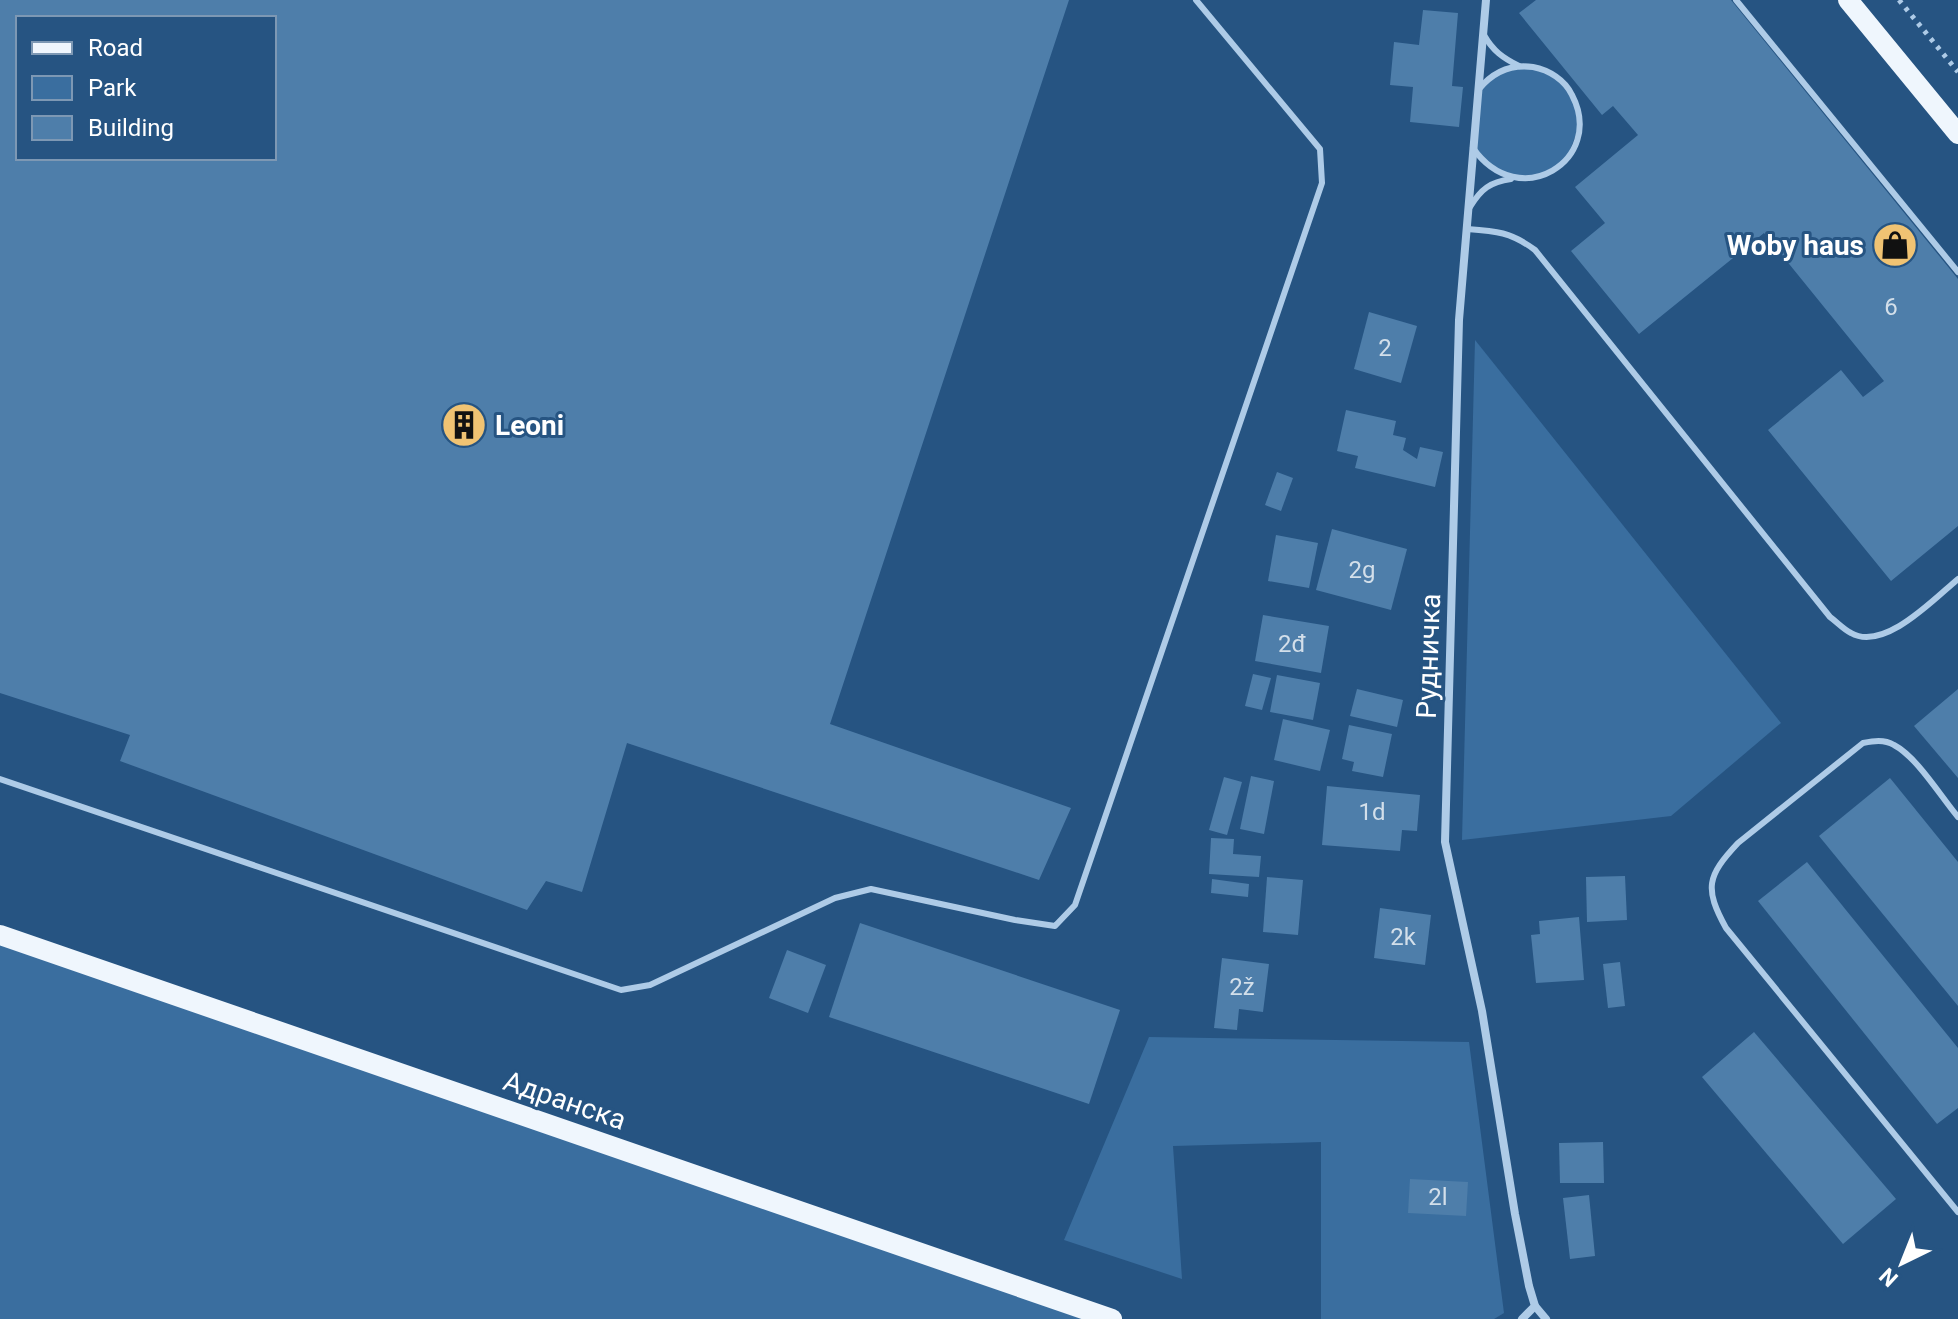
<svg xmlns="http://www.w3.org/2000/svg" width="1958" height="1319" viewBox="0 0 1958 1319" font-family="Roboto,sans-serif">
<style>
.green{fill:#3a6e9f}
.building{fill:#4e7eaa;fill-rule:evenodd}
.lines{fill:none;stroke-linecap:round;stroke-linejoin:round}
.path{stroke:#aecbe7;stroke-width:5;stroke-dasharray:4 6;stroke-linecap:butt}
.lane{stroke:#aecbe7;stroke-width:6}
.street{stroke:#aecbe7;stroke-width:8}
.primary{stroke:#eff6fd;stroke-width:20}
.labels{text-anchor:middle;stroke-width:6;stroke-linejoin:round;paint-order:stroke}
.number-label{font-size:24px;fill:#d3dfea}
.poi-label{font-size:28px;font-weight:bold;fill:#fff;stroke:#265482;text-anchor:end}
.street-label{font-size:28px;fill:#fff;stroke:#265482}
</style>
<rect width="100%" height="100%" fill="#265482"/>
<g class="green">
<path d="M 1537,68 L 1569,88 L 1580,124 L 1566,160 L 1534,178 L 1497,172 L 1473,148 L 1478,90 L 1502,70 Z"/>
<path d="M 1475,340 L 1781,723 L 1671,816 L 1462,840 Z"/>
<path d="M 0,935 L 1099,1319 L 0,1319 Z"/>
<path d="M 1149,1037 L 1469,1042 L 1504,1313 L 1494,1319 L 1321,1319 L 1321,1142 L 1173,1146 L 1182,1279 L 1064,1240 Z"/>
</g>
<g class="building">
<path d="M 0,0 L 1069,0 L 830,724 L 1071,808 L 1039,880 L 627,743 L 582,892 L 546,881 L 527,910 L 120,761 L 130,735 L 0,693 ZM 18,18 L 274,18 L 274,158 L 18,158 Z"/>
<path d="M 1536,0 L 1731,0 L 1958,279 L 1958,526 L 1891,581 L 1768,430 L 1841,370 L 1863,397 L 1884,381 L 1764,233 L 1639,334 L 1571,251 L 1605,223 L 1575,187 L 1638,135 L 1613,106 L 1602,115 L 1519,13 Z"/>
<path d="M 1423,10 L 1458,13 L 1452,86 L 1463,87 L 1459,127 L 1410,122 L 1413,87 L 1390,85 L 1394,42 L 1419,45 Z"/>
<path d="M 1369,312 L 1417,326 L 1401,383 L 1354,369 Z"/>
<path d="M 1346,410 L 1396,421 L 1393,435 L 1406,438 L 1403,450 L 1417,459 L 1420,447 L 1443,452 L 1435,487 L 1355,468 L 1358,456 L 1337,451 Z"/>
<path d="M 1277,472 L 1293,478 L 1281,511 L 1265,505 Z"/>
<path d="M 1332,529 L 1407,549 L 1391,610 L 1316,590 Z"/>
<path d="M 1276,535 L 1318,543 L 1309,588 L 1268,581 Z"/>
<path d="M 1263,615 L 1329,626 L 1321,673 L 1255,661 Z"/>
<path d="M 1253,674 L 1271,678 L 1262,710 L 1245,706 Z"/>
<path d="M 1277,675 L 1320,683 L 1313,720 L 1270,712 Z"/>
<path d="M 1357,689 L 1403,700 L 1397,727 L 1350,716 Z"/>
<path d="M 1958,689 L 1958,778 L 1914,726 Z"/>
<path d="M 1283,719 L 1330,730 L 1320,771 L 1274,760 Z"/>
<path d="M 1349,725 L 1392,734 L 1383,777 L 1352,771 L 1354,762 L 1342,759 Z"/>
<path d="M 1251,776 L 1274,781 L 1264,834 L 1240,829 Z"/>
<path d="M 1224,777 L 1242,782 L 1227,835 L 1209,830 Z"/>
<path d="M 1890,778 L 1958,862 L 1958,1006 L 1819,836 Z"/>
<path d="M 1327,786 L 1420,795 L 1417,831 L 1402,830 L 1400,851 L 1322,845 Z"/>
<path d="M 1211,838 L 1234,839 L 1233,854 L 1261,856 L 1259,877 L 1209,874 Z"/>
<path d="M 1807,862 L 1958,1048 L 1958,1108 L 1937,1124 L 1758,901 Z"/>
<path d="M 1625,876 L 1627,920 L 1587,922 L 1586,877 Z"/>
<path d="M 1267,877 L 1303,880 L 1298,935 L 1263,932 Z"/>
<path d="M 1212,879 L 1249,884 L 1248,897 L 1211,893 Z"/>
<path d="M 1380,908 L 1431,915 L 1425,965 L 1374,958 Z"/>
<path d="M 1579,917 L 1584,980 L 1536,983 L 1531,935 L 1540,934 L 1539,921 Z"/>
<path d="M 860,923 L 1120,1010 L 1089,1104 L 829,1017 Z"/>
<path d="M 787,950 L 826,965 L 808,1013 L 769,998 Z"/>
<path d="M 1222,958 L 1269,964 L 1263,1012 L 1239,1009 L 1237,1030 L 1214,1028 Z"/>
<path d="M 1620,962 L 1625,1006 L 1608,1008 L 1603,964 Z"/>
<path d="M 1754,1032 L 1896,1199 L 1843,1244 L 1702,1077 Z"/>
<path d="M 1603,1142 L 1604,1183 L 1560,1183 L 1559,1143 Z"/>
<path d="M 1410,1179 L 1468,1182 L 1466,1216 L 1408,1213 Z"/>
<path d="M 1589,1195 L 1595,1256 L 1570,1259 L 1563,1198 Z"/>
</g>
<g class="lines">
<path class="path" d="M 1899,0 L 1958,72"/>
<g class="lane">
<path d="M 1736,0 L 1958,272"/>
<path d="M 1484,35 C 1493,51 1503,58 1519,66"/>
<path d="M 1473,148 C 1519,214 1606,160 1572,95 C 1565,80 1549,70 1533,67 C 1511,64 1493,72 1479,89"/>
<path d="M 1470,207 C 1481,189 1490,182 1511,179"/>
<path d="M 1467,229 C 1496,231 1511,232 1535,250 L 1830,617 C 1837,622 1843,629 1851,633 C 1884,652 1934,599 1958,579"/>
<path d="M 0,779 L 621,990 L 650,985 L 835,898 L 871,889 L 1015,920 L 1055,926 L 1075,905 L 1322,183 L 1320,149 L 1196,0"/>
<path d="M 1958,817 C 1941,797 1917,757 1894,745 C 1884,739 1873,741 1863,743 L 1738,843 C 1707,876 1704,888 1726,928 L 1958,1212"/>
</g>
<g class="street">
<path d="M 1486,0 L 1459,320 L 1445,842 L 1482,1011 L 1515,1214 L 1529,1286 L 1535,1306 L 1522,1319"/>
<path d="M 1535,1306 L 1546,1319"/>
</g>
<g class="primary">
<path d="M 1848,0 L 1958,134"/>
<path d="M 0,935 L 1112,1319"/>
</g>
</g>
<defs>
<g id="shop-disc" transform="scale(2.3)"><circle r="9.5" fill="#f0c373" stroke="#265482"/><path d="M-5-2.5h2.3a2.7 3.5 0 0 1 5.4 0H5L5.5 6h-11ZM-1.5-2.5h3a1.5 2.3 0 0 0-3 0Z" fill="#111"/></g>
<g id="building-disc" transform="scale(2.3)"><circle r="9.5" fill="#f0c373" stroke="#265482"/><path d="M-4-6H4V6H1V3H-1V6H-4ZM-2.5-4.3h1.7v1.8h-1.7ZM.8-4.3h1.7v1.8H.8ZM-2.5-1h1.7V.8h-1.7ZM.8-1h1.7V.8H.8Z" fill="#111"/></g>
</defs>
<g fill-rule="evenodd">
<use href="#shop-disc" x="1895" y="245"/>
<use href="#building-disc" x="464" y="425"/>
</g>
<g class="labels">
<g class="number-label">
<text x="1891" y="315">6</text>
<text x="1385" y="356">2</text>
<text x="1362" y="578">2g</text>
<text x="1292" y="652">2đ</text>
<text x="1372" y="820">1d</text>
<text x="1403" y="945">2k</text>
<text x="1242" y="995">2ž</text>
<text x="1438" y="1205">2l</text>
</g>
<g class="poi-label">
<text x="1864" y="255">Woby haus</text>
<text x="495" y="435" text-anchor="start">Leoni</text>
</g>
<g class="street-label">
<text transform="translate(1428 656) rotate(-88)" y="10">Рудничка</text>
<text transform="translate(565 1100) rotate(19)" y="10">Адранска</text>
</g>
</g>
<rect x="16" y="16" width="260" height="144" fill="#265482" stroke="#7d98b4" stroke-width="2"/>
<rect x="32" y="42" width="40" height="12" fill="#eff6fd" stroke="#7d98b4" stroke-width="2"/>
<text x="88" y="56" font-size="24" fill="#ffffff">Road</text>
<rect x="32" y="76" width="40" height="24" fill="#3a6e9f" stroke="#7d98b4" stroke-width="2"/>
<text x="88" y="96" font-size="24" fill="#ffffff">Park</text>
<rect x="32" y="116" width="40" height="24" fill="#4e7eaa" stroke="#7d98b4" stroke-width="2"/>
<text x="88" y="136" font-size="24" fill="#ffffff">Building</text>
<g transform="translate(1902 1263) rotate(223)" stroke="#265482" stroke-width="6" paint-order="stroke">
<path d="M0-6L14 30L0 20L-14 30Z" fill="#ffffff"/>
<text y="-12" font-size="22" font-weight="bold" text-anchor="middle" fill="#ffffff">N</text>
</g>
</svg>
